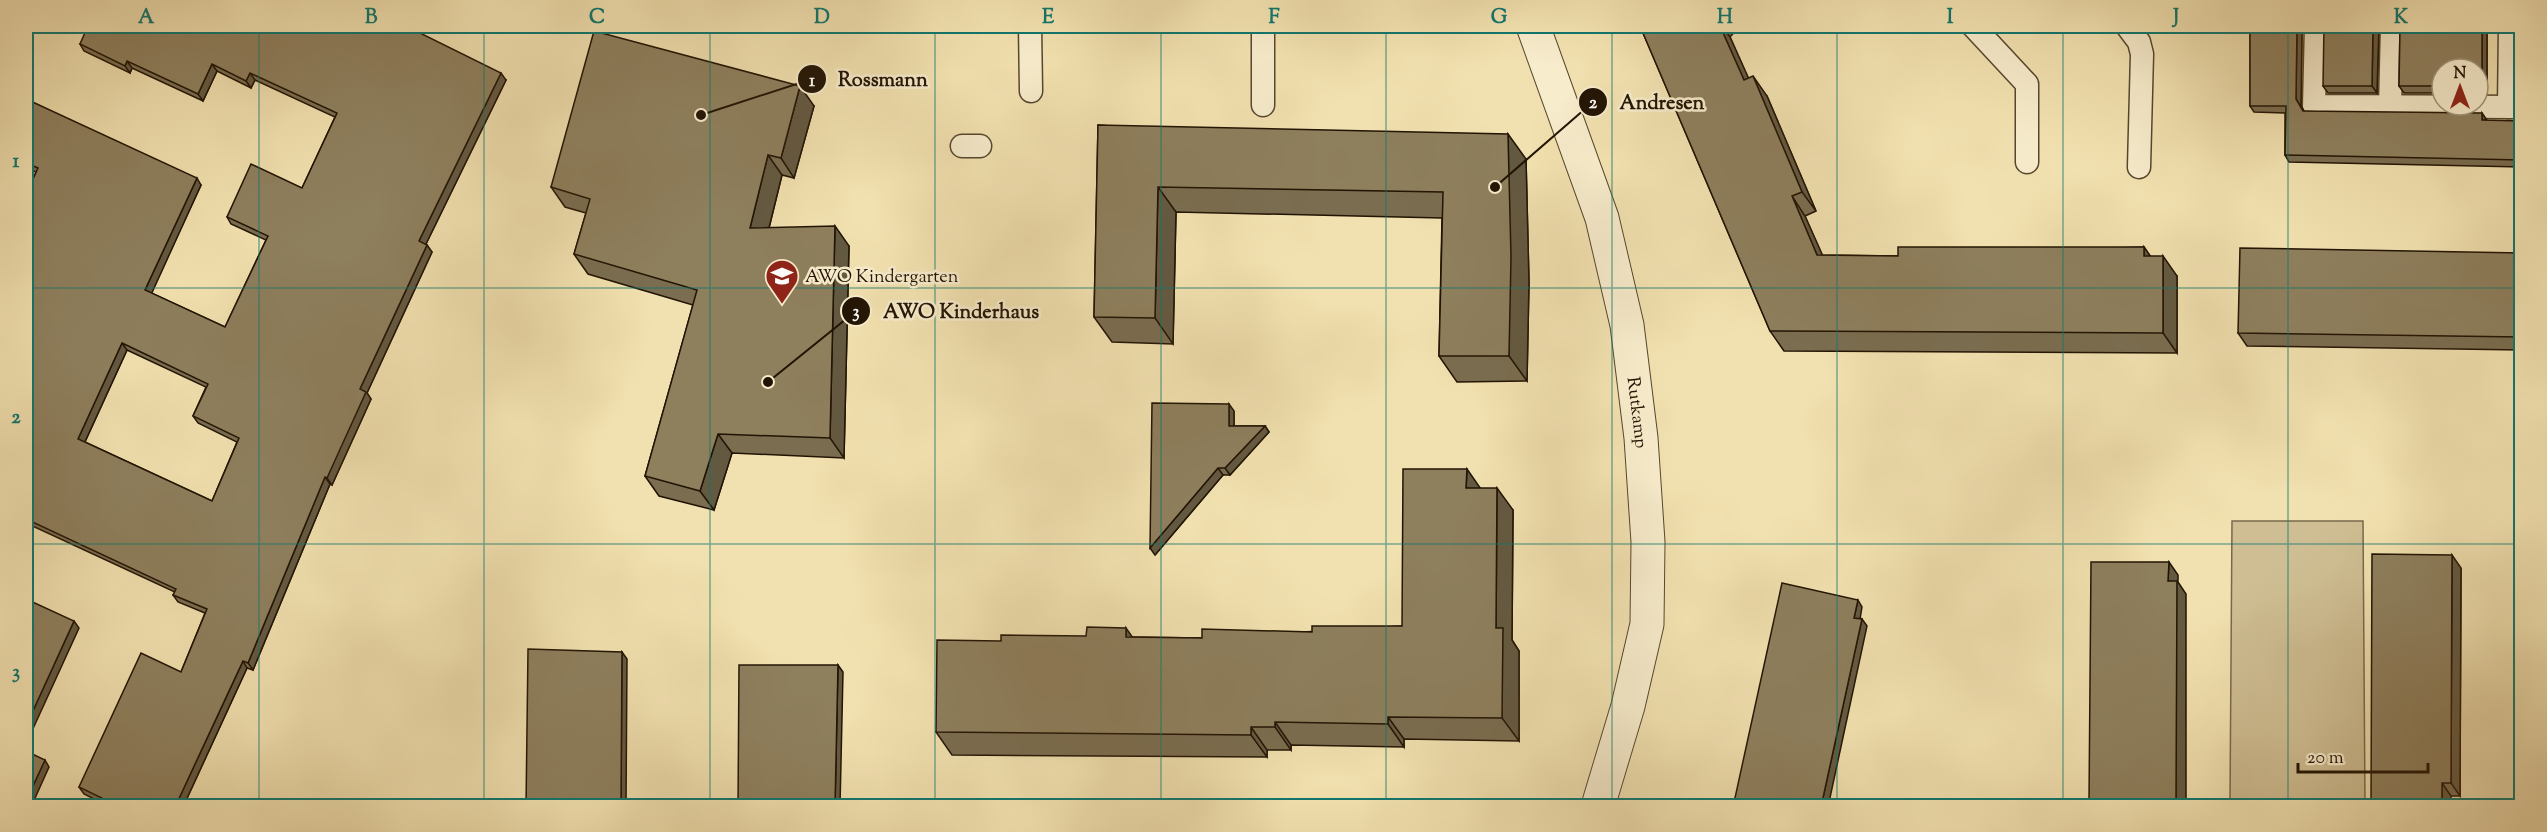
<svg xmlns="http://www.w3.org/2000/svg" width="2547" height="832" viewBox="0 0 2547 832" font-family="'Sorts Mill Goudy',serif">
<style>
.green{fill:#cfbe93;stroke:#78694c;stroke-width:1.5}
.lines{fill:none;stroke-linecap:round;stroke-linejoin:round}
.lane-casing{stroke:#56472f;stroke-width:25}
.street-casing{stroke:#56472f;stroke-width:35}
.lane{stroke:#f7eccc;stroke-width:22}
.street{stroke:#f7eccc;stroke-width:33}
.wall{fill:#7a6d50;stroke:#221404;stroke-width:1.5;fill-rule:evenodd}
.shaded-wall{fill:#635941;stroke:#221404;stroke-width:1.5}
.building{fill:#8e7f5d;stroke:#221404;stroke-width:1.5;fill-rule:evenodd}
.grid{fill:none;stroke:#0f766e;stroke-width:1.5;stroke-opacity:0.55}
.labels{text-anchor:middle;stroke-width:5;stroke-linejoin:round;paint-order:stroke}
.poi-label{font-size:18px;fill:#221404;stroke:#f7eccc;text-anchor:start}
.street-label{font-size:18px;fill:#221404;stroke:#f7eccc}
.leader{fill:none;stroke:#221404;stroke-width:2}
.callout-dot{fill:#221404;stroke:#f7eccc;stroke-width:2}
.mark-label{font-size:18px;text-anchor:middle;font-weight:bold;fill:#fff}
.callout-label{font-size:20px;text-anchor:middle;font-weight:bold;fill:#221404;stroke:#f7eccc;stroke-width:5;stroke-linejoin:round;paint-order:stroke}
.neatline{fill:none;stroke:#0f766e;stroke-width:2}
.grid-label{font-size:20px;text-anchor:middle;font-weight:bold;fill:#0f766e}
</style>
<rect width="100%" height="100%" fill="#f2e1b0"/>
<filter id="stains"><feTurbulence type="fractalNoise" baseFrequency=".00333" numOctaves="4"/><feColorMatrix values="0 0 0 0 .2 0 0 0 0 .09 0 0 0 0 .02 0 0 0 .5 -.17"/></filter>
<radialGradient id="worn" r=".72"><stop offset=".6" stop-color="#630" stop-opacity="0"/><stop offset="1" stop-color="#630" stop-opacity=".3"/></radialGradient>
<path class="green" d="M 2232,521 L 2363,521 L 2365,804 L 2230,801 Z"/>
<g class="lines">
<g class="lane-casing">
<g id="lane">
<path d="M 1030,26 L 1031,91"/>
<path d="M 1973,26 L 2027,84 L 2027,162"/>
<path d="M 2127,26 L 2139,42 L 2142,54 L 2139,167"/>
<path d="M 2316,26 L 2314,106 L 2522,107"/>
<path d="M 1263,105 L 1263,26"/>
<path d="M 2390,107 L 2392,26"/>
<path d="M 2509,107 L 2510,26"/>
<path d="M 962,146 L 980,146"/>
</g>
</g>
<g class="street-casing">
<g id="street">
<path id="s1" d="M 1533,26 L 1602,218 L 1627,325 L 1641,438 L 1648,542 L 1647,624 L 1628,706 L 1598,806"/>
</g>
</g>
<use href="#lane" class="lane"/>
<use href="#street" class="street"/>
</g>
<g class="wall">
<path d="M 1640,26 L 1740,26 L 1730,37 L 1748,78 L 1767,96 L 1816,211 L 1805,216 L 1822,255 L 1898,256 L 2144,247 L 2150,256 L 2177,276 L 2177,353 L 1784,351 L 1770,331 Z"/>
<path d="M 2250,26 L 2298,26 L 2302,32 L 2301,106 L 2304,111 L 2487,121 L 2522,121 L 2522,167 L 2289,162 L 2285,155 L 2285,113 L 2254,112 L 2250,106 Z"/>
<path d="M 2379,26 L 2377,93 L 2328,93 L 2323,86 Z"/>
<path d="M 2400,26 L 2487,26 L 2487,93 L 2478,93 L 2478,69 L 2442,69 L 2442,93 L 2404,93 L 2399,86 Z"/>
<path d="M 80,44 L 506,80 L 426,244 L 432,252 L 367,393 L 371,399 L 332,485 L 330,484 L 253,670 L 247,668 L 183,807 L 110,807 L 84,794 L 79,787 L 181,672 L 205,613 L 178,602 L 173,595 L 175,592 L 26,523 L 26,195 L 36,172 L 26,167 L 26,99 L 201,185 L 151,293 L 225,327 L 266,240 L 231,224 L 227,217 L 302,188 L 335,117 L 255,80 L 251,88 L 217,71 L 203,101 L 132,68 L 130,73 L 84,51 ZM 127,350 L 206,387 L 193,416 L 198,423 L 237,442 L 212,501 L 85,442 Z"/>
<path d="M 814,106 L 794,178 L 782,175 L 769,228 L 849,246 L 844,458 L 732,453 L 714,510 L 659,496 L 645,476 L 693,305 L 588,274 L 574,254 L 586,213 L 565,207 L 551,187 Z"/>
<path d="M 1098,125 L 1526,159 L 1529,282 L 1527,381 L 1457,382 L 1439,356 L 1442,218 L 1176,212 L 1173,344 L 1112,342 L 1094,317 Z"/>
<path d="M 2522,253 L 2522,350 L 2247,346 L 2238,333 Z"/>
<path d="M 1234,411 L 1234,426 L 1265,426 L 1269,432 L 1230,475 L 1223,475 L 1155,555 Z"/>
<path d="M 1480,488 L 1513,510 L 1512,640 L 1519,651 L 1519,741 L 1404,739 L 1404,747 L 1291,745 L 1291,750 L 1267,750 L 1267,757 L 952,755 L 936,732 L 1001,641 L 1133,637 L 1202,638 L 1402,626 Z"/>
<path d="M 2461,568 L 2460,796 L 2451,796 L 2371,804 Z"/>
</g>
<g class="shaded-wall">
<path d="M 1720,26 L 1722,26 L 1730,37 L 1758,99 L 1744,80 Z"/>
<path d="M 2297,26 L 2302,32 L 2301,106 L 2308,118 L 2296,99 Z"/>
<path d="M 2373,26 L 2379,26 L 2377,93 L 2372,86 Z"/>
<path d="M 2482,26 L 2487,26 L 2487,93 L 2482,86 Z"/>
<path d="M 127,61 L 132,68 L 130,73 L 125,66 Z"/>
<path d="M 212,64 L 217,71 L 203,101 L 198,94 Z"/>
<path d="M 250,73 L 255,80 L 251,88 L 246,81 Z"/>
<path d="M 501,73 L 506,80 L 424,248 L 419,241 Z"/>
<path d="M 1753,76 L 1767,96 L 1816,211 L 1802,192 Z"/>
<path d="M 800,86 L 814,106 L 794,178 L 781,158 Z"/>
<path d="M 2482,113 L 2487,120 L 2482,120 Z"/>
<path d="M 1508,134 L 1526,159 L 1529,282 L 1527,381 L 1509,356 Z"/>
<path d="M 768,155 L 782,175 L 764,248 L 750,228 Z"/>
<path d="M 197,178 L 201,185 L 150,297 L 145,290 Z"/>
<path d="M 1158,187 L 1176,212 L 1173,344 L 1155,318 Z"/>
<path d="M 1792,196 L 1805,216 L 1831,274 L 1817,255 Z"/>
<path d="M 835,226 L 849,246 L 844,458 L 830,438 Z"/>
<path d="M 427,245 L 432,252 L 367,393 L 371,399 L 332,485 L 327,478 L 360,389 Z"/>
<path d="M 2144,247 L 2158,267 L 2144,256 Z"/>
<path d="M 2163,256 L 2177,276 L 2177,353 L 2163,333 Z"/>
<path d="M 122,343 L 127,350 L 83,446 L 78,439 Z"/>
<path d="M 1229,404 L 1234,411 L 1234,432 L 1229,426 Z"/>
<path d="M 1265,426 L 1269,432 L 1230,475 L 1225,468 Z"/>
<path d="M 718,434 L 732,453 L 714,510 L 700,491 Z"/>
<path d="M 1218,468 L 1223,475 L 1155,555 L 1150,548 Z"/>
<path d="M 1467,469 L 1483,492 L 1466,488 Z"/>
<path d="M 325,477 L 330,484 L 253,670 L 248,663 Z"/>
<path d="M 1497,488 L 1513,510 L 1512,640 L 1519,651 L 1519,741 L 1502,718 L 1496,628 Z"/>
<path d="M 2452,555 L 2461,568 L 2460,796 L 2451,783 Z"/>
<path d="M 2169,562 L 2178,575 L 2178,582 L 2186,594 L 2186,807 L 2178,807 L 2176,804 L 2168,581 Z"/>
<path d="M 1858,600 L 1862,607 L 1859,625 L 1854,618 Z"/>
<path d="M 1862,619 L 1867,626 L 1828,807 L 1821,807 Z"/>
<path d="M 74,621 L 79,628 L 26,744 L 26,726 Z"/>
<path d="M 1126,628 L 1142,651 L 1126,637 Z"/>
<path d="M 622,652 L 627,659 L 626,807 L 621,807 Z"/>
<path d="M 243,661 L 247,668 L 183,807 L 175,807 Z"/>
<path d="M 838,665 L 843,672 L 840,807 L 835,807 Z"/>
<path d="M 1388,717 L 1404,739 L 1404,747 L 1388,724 Z"/>
<path d="M 1275,722 L 1291,745 L 1291,750 L 1275,727 Z"/>
<path d="M 1251,727 L 1267,750 L 1267,757 L 1251,735 Z"/>
<path d="M 45,760 L 49,767 L 31,807 L 26,807 L 26,801 Z"/>
<path d="M 2442,783 L 2451,796 L 2451,807 L 2442,807 Z"/>
</g>
<g class="building">
<path d="M 88,26 L 372,26 L 377,28 L 378,26 L 406,26 L 501,73 L 419,241 L 427,245 L 360,389 L 366,392 L 327,478 L 325,477 L 248,663 L 243,661 L 175,807 L 110,807 L 112,803 L 79,787 L 141,653 L 181,672 L 207,609 L 173,595 L 176,589 L 26,519 L 26,195 L 38,168 L 26,163 L 26,99 L 197,178 L 145,290 L 225,327 L 268,236 L 227,217 L 251,164 L 302,188 L 337,113 L 250,73 L 246,81 L 212,64 L 198,94 L 127,61 L 125,66 L 80,44 ZM 122,343 L 208,384 L 193,416 L 239,438 L 212,501 L 78,439 Z"/>
<path d="M 1640,26 L 1720,26 L 1744,80 L 1753,76 L 1802,192 L 1792,196 L 1817,255 L 1898,256 L 1898,247 L 2144,247 L 2144,256 L 2163,256 L 2163,333 L 1770,331 Z"/>
<path d="M 2250,26 L 2297,26 L 2296,99 L 2303,111 L 2482,113 L 2482,120 L 2522,121 L 2522,160 L 2285,155 L 2286,106 L 2250,106 Z"/>
<path d="M 2324,26 L 2373,26 L 2372,86 L 2323,86 Z"/>
<path d="M 2400,26 L 2482,26 L 2482,86 L 2478,86 L 2478,69 L 2442,69 L 2442,86 L 2399,86 Z"/>
<path d="M 594,31 L 800,86 L 781,158 L 768,155 L 750,228 L 835,226 L 830,438 L 718,434 L 700,491 L 645,476 L 697,290 L 574,254 L 590,199 L 551,187 Z"/>
<path d="M 1098,125 L 1508,134 L 1511,257 L 1509,356 L 1439,356 L 1443,192 L 1158,187 L 1155,318 L 1094,317 Z"/>
<path d="M 2240,248 L 2522,253 L 2522,337 L 2238,333 Z"/>
<path d="M 1152,403 L 1229,404 L 1229,426 L 1265,426 L 1225,468 L 1218,468 L 1150,548 Z"/>
<path d="M 1403,469 L 1467,469 L 1466,488 L 1497,488 L 1496,628 L 1503,628 L 1502,718 L 1388,717 L 1388,724 L 1275,722 L 1275,727 L 1251,727 L 1251,735 L 936,732 L 937,640 L 1001,641 L 1001,635 L 1086,636 L 1087,627 L 1126,628 L 1126,637 L 1202,638 L 1202,629 L 1312,632 L 1312,626 L 1402,626 Z"/>
<path d="M 2372,554 L 2452,555 L 2451,783 L 2442,783 L 2442,807 L 2326,807 L 2326,803 L 2371,804 Z"/>
<path d="M 2091,562 L 2169,562 L 2168,581 L 2177,581 L 2176,804 L 2182,804 L 2182,807 L 2066,807 L 2067,801 L 2089,801 Z"/>
<path d="M 1782,583 L 1858,600 L 1854,618 L 1862,619 L 1821,807 L 1733,807 Z"/>
<path d="M 26,599 L 74,621 L 26,726 Z"/>
<path d="M 528,649 L 622,652 L 621,807 L 526,807 Z"/>
<path d="M 739,665 L 838,665 L 835,807 L 738,807 Z"/>
<path d="M 26,751 L 45,760 L 26,801 Z"/>
</g>
<path class="grid" d="M 259,26 L 259,806M 484,26 L 484,806M 710,26 L 710,806M 935,26 L 935,806M 1161,26 L 1161,806M 1386,26 L 1386,806M 1612,26 L 1612,806M 1837,26 L 1837,806M 2063,26 L 2063,806M 2288,26 L 2288,806M 26,288 L 2522,288M 26,544 L 2522,544"/>
<defs>
<g id="school-pin" transform="scale(1.725)"><path d="M0 17L-7.5 6A9.5 9.5 0 1 1 7.5 6Z" fill="#8f2418" stroke="#f7eccc"/><path d="M0-5L7-2L0 1L-7-2ZM-4 1L0 2.5L4 1V4Q0 6-4 4Z" fill="#fff"/></g>
</defs>
<g fill-rule="evenodd">
<use href="#school-pin" x="782" y="276"/>
</g>
<g class="labels">
<g class="poi-label">
<text x="805" y="282">AWO Kindergarten</text>
</g>
<g class="street-label">
<text dy="6" stroke="none"><textPath href="#s1" startOffset="402">Rutkamp</textPath></text>
</g>
</g>
<path class="leader" d="M701 115L812 79M1495 187L1593 102M768 382L856 311"/>
<g class="callout-dot">
<circle cx="701" cy="115" r="6"/>
<circle cx="1495" cy="187" r="6"/>
<circle cx="768" cy="382" r="6"/>
<circle cx="812" cy="79" r="15"/>
<circle cx="1593" cy="102" r="15"/>
<circle cx="856" cy="311" r="15"/>
</g>
<g class="mark-label">
<text x="812" y="86">1</text>
<text x="1593" y="108">2</text>
<text x="856" y="317">3</text>
</g>
<g class="callout-label">
<text x="883" y="86">Rossmann</text>
<text x="1662" y="109">Andresen</text>
<text x="961" y="318">AWO Kinderhaus</text>
</g>
<rect width="2547" height="832" fill="none" stroke="#f2e1b0" stroke-width="66"/>
<g transform="translate(2460 87)"><circle r="28" fill="#f7eccc" stroke="#a2967c" stroke-width="1.5"/>
<path d="M0-4.5L10 22L0 15L-10 22Z" fill="#8f2418"/>
<text y="-9" font-size="16" font-weight="bold" text-anchor="middle" fill="#221404">N</text>
</g>
<path d="M2298 763v9h130v-9" fill="none" stroke="#221404" stroke-width="3"/>
<text x="2307" y="763" font-size="18" fill="#221404" stroke="#f7eccc" stroke-width="4.5" paint-order="stroke">20 m</text>
<rect x="33" y="33" width="2481" height="766" class="neatline"/>
<g class="grid-label">
<text x="146" y="23">A</text>
<text x="371" y="23">B</text>
<text x="597" y="23">C</text>
<text x="822" y="23">D</text>
<text x="1048" y="23">E</text>
<text x="1274" y="23">F</text>
<text x="1499" y="23">G</text>
<text x="1725" y="23">H</text>
<text x="1950" y="23">I</text>
<text x="2176" y="23">J</text>
<text x="2401" y="23">K</text>
<text x="16" y="167">1</text>
<text x="16" y="423">2</text>
<text x="16" y="678">3</text>
</g>
<rect width="100%" height="100%" filter="url(#stains)"/>
<rect width="100%" height="100%" fill="url(#worn)"/>
</svg>
